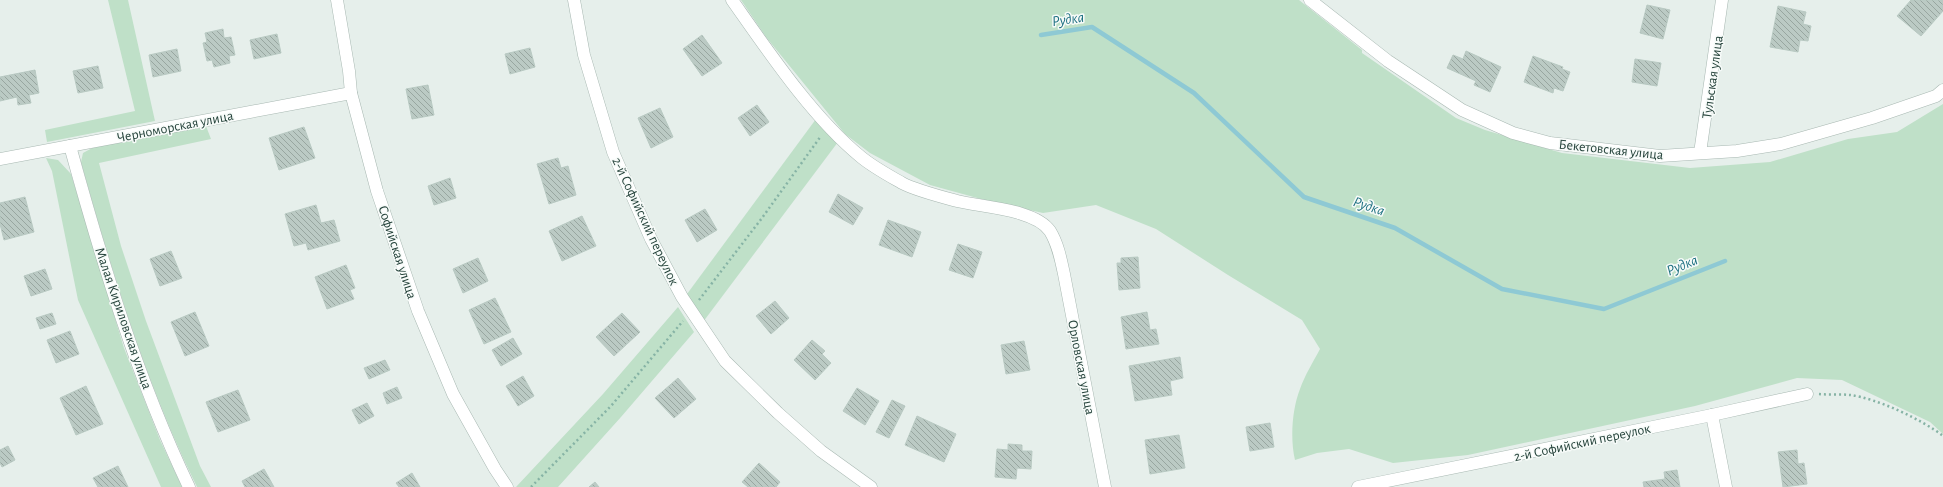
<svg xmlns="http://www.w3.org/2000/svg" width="1943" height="487" viewBox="0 0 1943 487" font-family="'Alegreya Sans',sans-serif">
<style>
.green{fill:#bfe0c8}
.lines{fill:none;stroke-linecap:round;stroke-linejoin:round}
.stream{stroke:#8ec9d4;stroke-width:4.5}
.building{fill:url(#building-back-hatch);stroke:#b8c9c2}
.minor-casing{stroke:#a8b8b2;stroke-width:13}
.path{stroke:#86b3a5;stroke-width:2.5;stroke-dasharray:2 3;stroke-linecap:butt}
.minor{stroke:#fff;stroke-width:12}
.labels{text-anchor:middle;stroke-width:3;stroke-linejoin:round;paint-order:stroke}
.street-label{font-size:14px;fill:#24423a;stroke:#f7fbf9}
.water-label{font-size:15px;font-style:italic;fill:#1c6f80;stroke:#f7fbf9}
</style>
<defs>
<pattern id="building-back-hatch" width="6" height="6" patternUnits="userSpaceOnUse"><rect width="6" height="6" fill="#bbcac4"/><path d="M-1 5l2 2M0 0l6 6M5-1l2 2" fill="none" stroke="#98a6a0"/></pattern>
</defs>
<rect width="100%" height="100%" fill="#e6efeb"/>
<g class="green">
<path d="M 108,0 L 128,0 L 155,121 L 47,142 L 45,130 L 135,111 Z"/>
<path d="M 741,0 L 1299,0 L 1362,50 L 1362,53 L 1456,118 L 1485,130 L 1562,153 L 1690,168 L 1770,162 L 1848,139 L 1897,132 L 1943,104 L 1943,434 L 1930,422 L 1842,380 L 1797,378 L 1695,406 L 1468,455 L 1393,463 L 1349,449 L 1317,453 L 1295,460 C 1290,439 1292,409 1300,389 C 1305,375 1313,362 1320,349 L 1302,320 L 1228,275 L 1156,229 L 1096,205 L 1043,213 L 981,199 L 930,185 L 870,153 L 845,134 L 766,37 Z"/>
<path d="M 816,119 L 838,142 L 703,322 L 687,294 Z"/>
<path d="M 206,126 L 211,139 L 99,163 L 121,246 L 146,321 L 200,466 L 211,487 L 197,487 C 146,384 112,272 81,162 L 83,153 L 94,147 Z"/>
<path d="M 46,158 L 58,160 L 71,174 L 124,348 L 160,440 L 182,487 L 161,487 L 78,300 L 52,171 Z"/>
<path d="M 678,307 L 694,332 L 621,417 L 558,487 L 516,487 L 603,394 Z"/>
</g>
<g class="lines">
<path class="stream" d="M 1041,35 L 1092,27 L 1194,93 L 1304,197 L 1395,228 L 1502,289 L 1604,309 L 1725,261"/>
</g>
<g class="building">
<path d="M 1911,0 L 1943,0 L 1943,11 L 1921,36 L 1897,16 Z"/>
<path d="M 1647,5 L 1670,10 L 1663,39 L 1640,33 Z"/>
<path d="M 1778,6 L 1806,12 L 1803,24 L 1811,26 L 1808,41 L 1800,40 L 1798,52 L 1770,47 Z"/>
<path d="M 223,29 L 224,38 L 231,37 L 235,55 L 229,56 L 230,63 L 214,67 L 212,60 L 207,61 L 203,43 L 207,42 L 205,33 Z"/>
<path d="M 277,34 L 281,53 L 254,59 L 250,40 Z"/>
<path d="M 702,35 L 722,63 L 702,76 L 683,49 Z"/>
<path d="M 530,48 L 535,67 L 510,74 L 505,54 Z"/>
<path d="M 177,49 L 181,71 L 153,77 L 149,55 Z"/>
<path d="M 1466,51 L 1501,67 L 1490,92 L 1474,85 L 1476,81 L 1447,68 L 1453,55 L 1463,59 Z"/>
<path d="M 1533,56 L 1563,67 L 1562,69 L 1570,72 L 1563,91 L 1554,88 L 1553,93 L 1524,82 Z"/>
<path d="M 1635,59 L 1661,63 L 1657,86 L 1632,82 Z"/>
<path d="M 98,66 L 103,88 L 78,93 L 73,71 Z"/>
<path d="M 35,70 L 39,93 L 29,95 L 31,103 L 18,105 L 17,97 L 0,101 L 0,77 Z"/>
<path d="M 428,85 L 434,115 L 412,119 L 406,89 Z"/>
<path d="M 757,105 L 769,122 L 750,136 L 738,118 Z"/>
<path d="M 660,108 L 673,137 L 651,148 L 638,118 Z"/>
<path d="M 304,127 L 315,158 L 279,170 L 269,138 Z"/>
<path d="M 558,158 L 561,168 L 568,166 L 576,195 L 549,204 L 537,164 Z"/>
<path d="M 450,178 L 456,198 L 434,205 L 428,186 Z"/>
<path d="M 838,194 L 863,208 L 853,225 L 829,212 Z"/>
<path d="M 25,197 L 34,232 L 4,240 L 0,224 L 0,203 Z"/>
<path d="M 316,205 L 321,223 L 334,220 L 340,241 L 308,250 L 306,243 L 294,246 L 285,214 Z"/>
<path d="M 705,209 L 717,230 L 697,242 L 685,220 Z"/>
<path d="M 582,216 L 596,246 L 562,261 L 549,231 Z"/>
<path d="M 888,220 L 921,232 L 912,257 L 879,245 Z"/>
<path d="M 958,244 L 982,252 L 973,278 L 949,270 Z"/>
<path d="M 171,251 L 182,278 L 160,286 L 150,259 Z"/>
<path d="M 1138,257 L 1140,288 L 1119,290 L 1117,263 L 1121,263 L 1121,258 Z"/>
<path d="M 478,258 L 488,281 L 463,293 L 453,269 Z"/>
<path d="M 346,265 L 355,288 L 350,290 L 354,299 L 327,309 L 315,277 Z"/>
<path d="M 45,269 L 52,289 L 31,296 L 24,276 Z"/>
<path d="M 495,298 L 511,332 L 484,344 L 469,310 Z"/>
<path d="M 775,301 L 789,318 L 771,334 L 756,316 Z"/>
<path d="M 195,312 L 209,346 L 185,356 L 171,322 Z"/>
<path d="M 1147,312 L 1150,330 L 1156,329 L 1159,344 L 1126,349 L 1121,317 Z"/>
<path d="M 52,313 L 56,324 L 40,329 L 36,318 Z"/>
<path d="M 622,313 L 640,332 L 614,356 L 596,337 Z"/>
<path d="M 70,331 L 79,354 L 56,363 L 47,340 Z"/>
<path d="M 513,338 L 522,354 L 501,366 L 492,350 Z"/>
<path d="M 812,340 L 825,351 L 822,354 L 831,363 L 815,380 L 794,360 Z"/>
<path d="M 1024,341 L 1030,370 L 1006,374 L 1001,345 Z"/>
<path d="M 1180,357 L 1183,378 L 1170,381 L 1172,395 L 1135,401 L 1129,366 Z"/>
<path d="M 385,360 L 390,370 L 369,379 L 364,368 Z"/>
<path d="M 523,376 L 534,396 L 518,406 L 506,386 Z"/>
<path d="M 678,378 L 696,399 L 674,418 L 655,398 Z"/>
<path d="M 86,386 L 103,424 L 76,435 L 60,398 Z"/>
<path d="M 397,387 L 402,398 L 387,404 L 383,393 Z"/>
<path d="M 857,388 L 879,401 L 865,425 L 843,411 Z"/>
<path d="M 238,390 L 250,420 L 218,432 L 206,402 Z"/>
<path d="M 892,400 L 905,406 L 889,438 L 876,432 Z"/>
<path d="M 367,403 L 374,416 L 359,424 L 352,410 Z"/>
<path d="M 917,416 L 956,434 L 944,462 L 905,445 Z"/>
<path d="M 1270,423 L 1274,447 L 1250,451 L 1246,427 Z"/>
<path d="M 1179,435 L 1185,468 L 1150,474 L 1145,440 Z"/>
<path d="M 1008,444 L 1022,445 L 1022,451 L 1032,451 L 1031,469 L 1017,468 L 1016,479 L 995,477 L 997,449 L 1008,450 Z"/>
<path d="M 8,446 L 15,460 L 2,467 L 0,463 L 0,450 Z"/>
<path d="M 1797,450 L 1798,464 L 1804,463 L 1807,484 L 1783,487 L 1778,452 Z"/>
<path d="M 759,463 L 780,482 L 776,487 L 748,487 L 742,482 Z"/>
<path d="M 118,466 L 128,487 L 98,487 L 93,478 Z"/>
<path d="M 264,469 L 274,487 L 245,487 L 242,481 Z"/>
<path d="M 1677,470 L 1680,487 L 1644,487 L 1643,482 L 1665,479 L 1664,472 Z"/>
<path d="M 412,473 L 420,487 L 399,487 L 396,483 Z"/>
<path d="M 595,482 L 599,487 L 589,487 Z"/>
</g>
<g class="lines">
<g class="minor-casing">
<g id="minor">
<path d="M 337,0 L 349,71 L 351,93 L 377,191 L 418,311 L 453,394 L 495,469 L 507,487"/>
<path d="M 574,0 L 584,55 L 613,152 L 651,239 L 682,297 L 725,361 L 778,413 L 821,451 L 871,487"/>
<path d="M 732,0 C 768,51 812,117 861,157 C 873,167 888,175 902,183 C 915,190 942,197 957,201 C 981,207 1035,209 1050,231 C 1058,244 1061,260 1064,274 L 1105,487"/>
<path d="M 1310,0 L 1388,61 L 1462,110 L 1513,133 L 1550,143 L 1660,156 L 1737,151 L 1781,144 L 1872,118 L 1936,96 L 1943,90"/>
<path d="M 70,146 C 102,262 137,378 189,487"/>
<path d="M 1700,153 L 1722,0"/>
<path d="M 0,159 L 351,93"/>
<path d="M 1712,415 L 1726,487"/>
<path d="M 1358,487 L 1712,415 L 1807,394"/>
</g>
</g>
<g class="path">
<path d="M 699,300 L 762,218 L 821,136"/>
<path d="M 1819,394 C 1829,395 1840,394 1850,395 C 1876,398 1923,420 1943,436"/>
<path d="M 531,487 L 611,406 L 683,321"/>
</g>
<use href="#minor" class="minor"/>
</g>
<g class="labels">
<g class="street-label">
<text transform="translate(1712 77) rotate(-82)" y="5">Тульская улица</text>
<text transform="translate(175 126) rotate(-11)" y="5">Черноморская улица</text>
<text transform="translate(1611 149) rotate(6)" y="5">Бекетовская улица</text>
<text transform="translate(646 221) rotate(65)" y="5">2-й Софийский переулок</text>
<text transform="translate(398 252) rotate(72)" y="5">Софийская улица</text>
<text transform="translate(124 318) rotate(71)" y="5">Малая Кириловская улица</text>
<text transform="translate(1082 367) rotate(79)" y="5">Орловская улица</text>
<text transform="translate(1582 442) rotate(-12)" y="5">2-й Софийский переулок</text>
</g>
<g class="water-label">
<text transform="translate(1068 19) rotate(-8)" y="5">Рудка</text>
<text transform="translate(1369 206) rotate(19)" y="5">Рудка</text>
<text transform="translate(1682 265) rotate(-22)" y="5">Рудка</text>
</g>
</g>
</svg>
